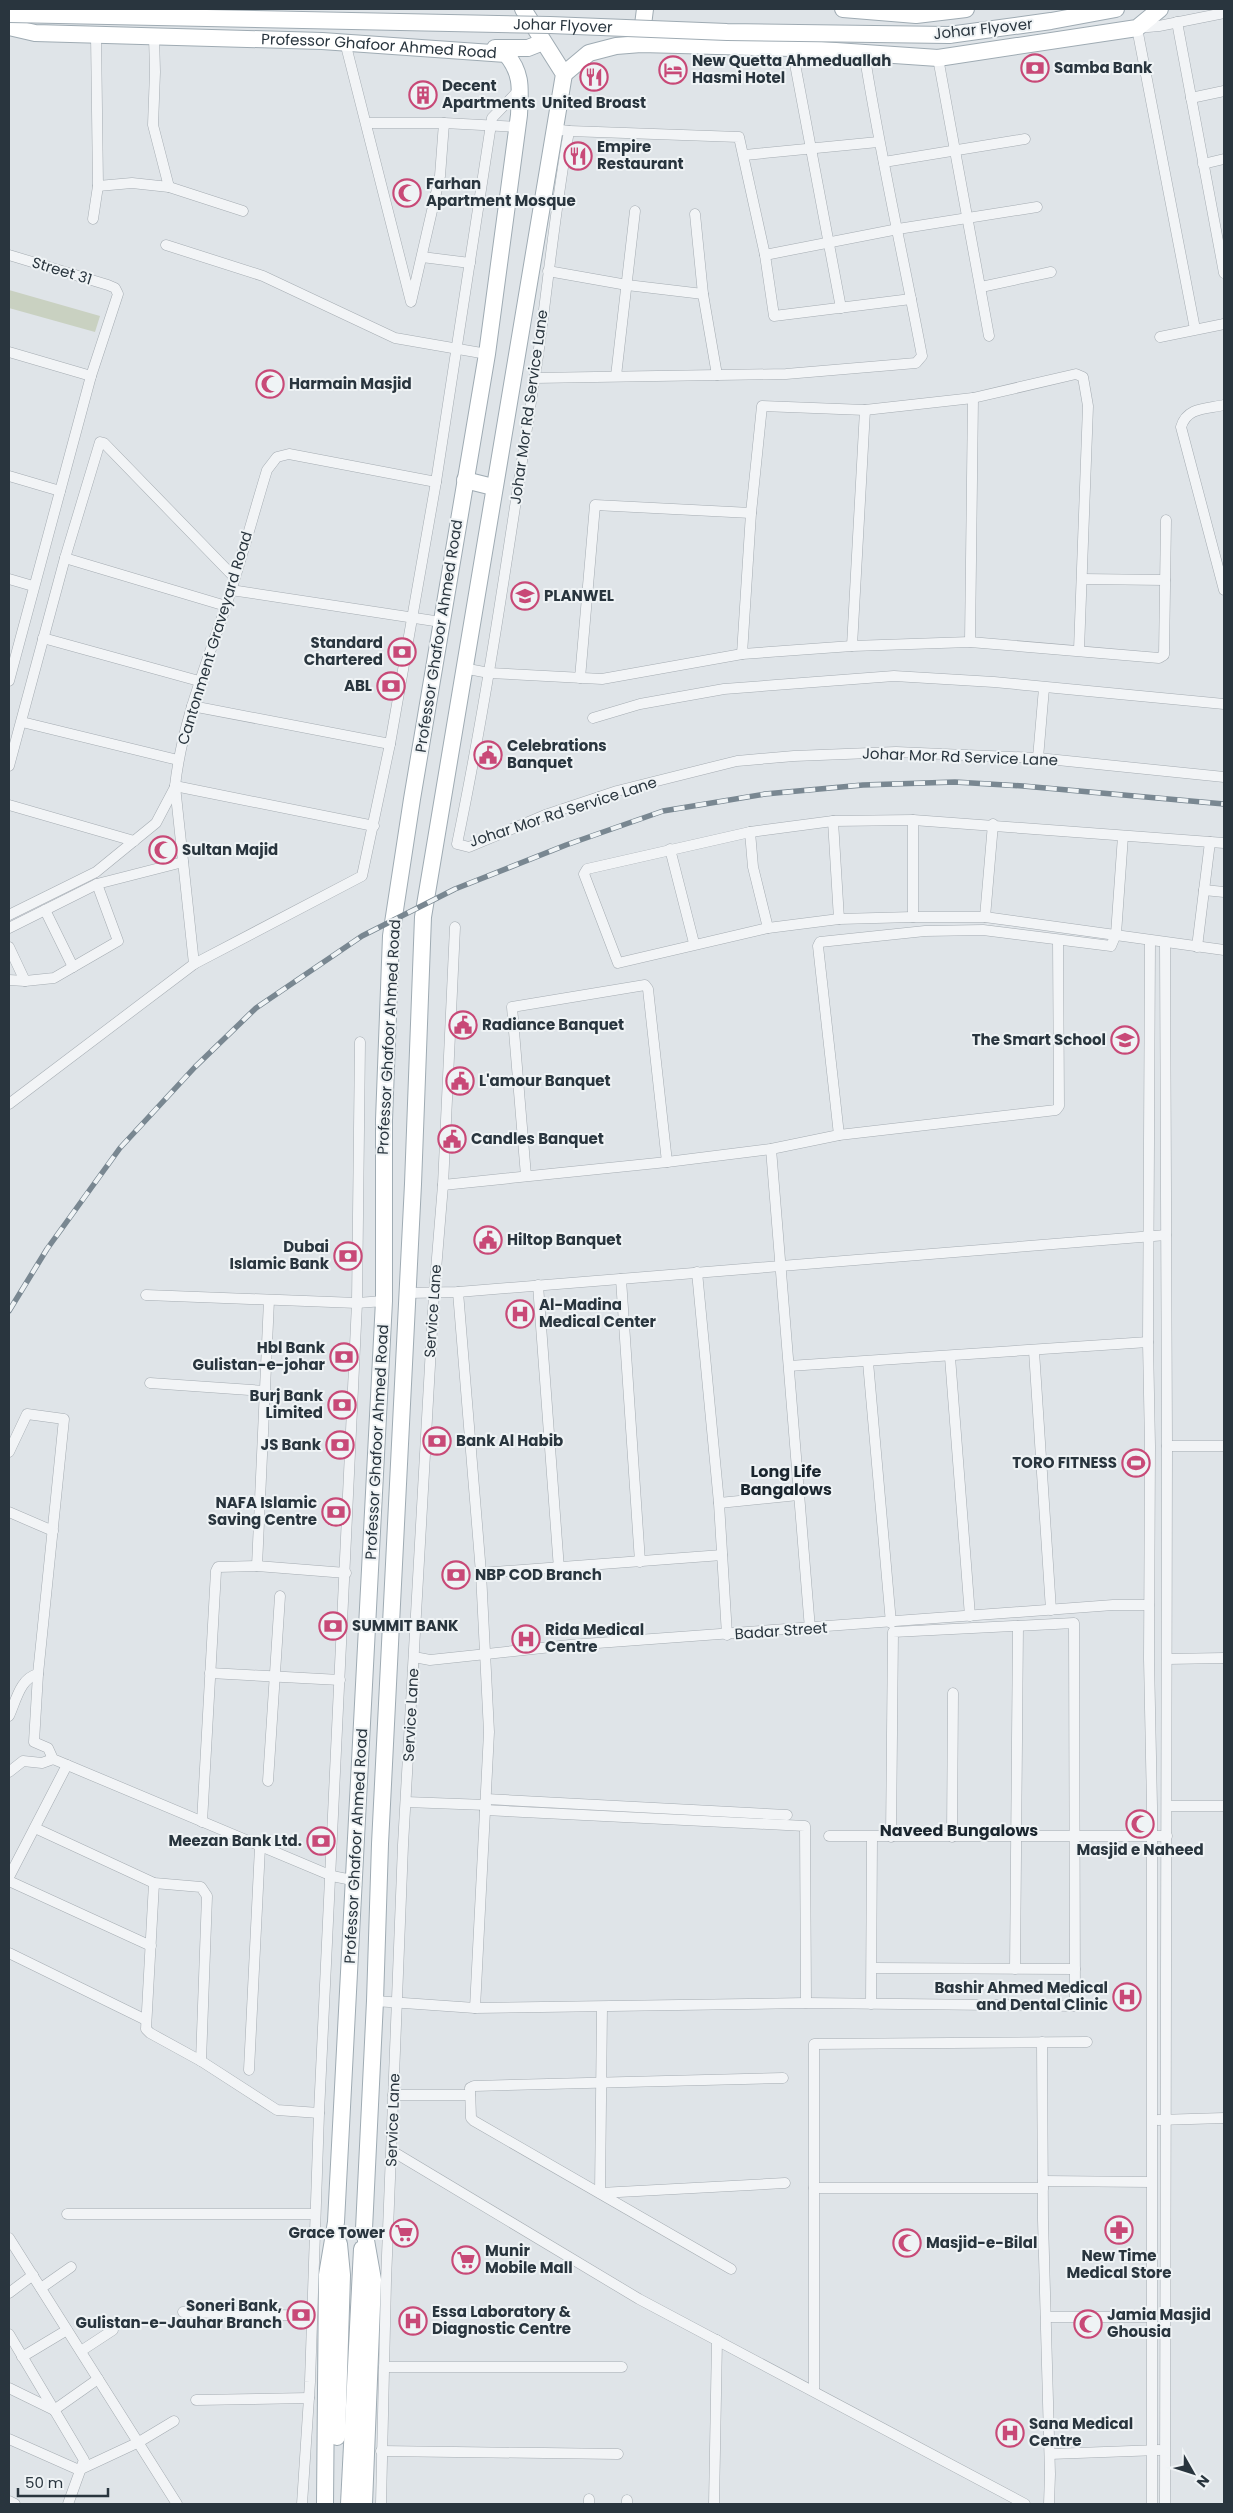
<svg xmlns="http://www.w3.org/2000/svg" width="1233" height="2513" viewBox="0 0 1233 2513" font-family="Poppins,sans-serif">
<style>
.green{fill:#c9d1c1}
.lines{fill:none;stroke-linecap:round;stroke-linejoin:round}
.minor-casing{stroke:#a5acb2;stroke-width:11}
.primary-casing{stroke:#9fabb3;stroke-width:18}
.minor{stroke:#f2f4f6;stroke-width:10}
.primary{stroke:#fff;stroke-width:16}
.rail-casing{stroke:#798791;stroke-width:5.5}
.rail{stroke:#eff3f5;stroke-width:4;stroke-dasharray:11;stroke-linecap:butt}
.primary-bridge-casing{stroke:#9fabb3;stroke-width:18;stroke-linecap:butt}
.primary-bridge{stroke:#fff;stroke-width:16}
.labels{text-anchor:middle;stroke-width:4;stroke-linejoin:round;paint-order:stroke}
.street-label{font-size:15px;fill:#29353e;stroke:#eff3f5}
.poi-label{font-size:15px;font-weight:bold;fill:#29353e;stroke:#eff3f5;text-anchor:start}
.neighbourhood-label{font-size:16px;font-weight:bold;fill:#1b262f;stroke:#eff3f5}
</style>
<rect width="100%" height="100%" fill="#dfe4e8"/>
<path class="green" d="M 9,290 L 100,316 L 95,332 L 9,308 Z"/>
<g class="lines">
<g class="minor-casing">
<g id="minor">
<path d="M 1177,22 L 1224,273"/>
<path d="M 96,35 L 98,186 L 132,183 L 169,187 L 153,125 L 155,72 L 154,36"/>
<path d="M 345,42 L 411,302 L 440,176 L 444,123 L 366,123"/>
<path d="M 792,48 L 841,308"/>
<path d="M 938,58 L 989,336"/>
<path d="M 1191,98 L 1224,91"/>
<path d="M 444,123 L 517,127"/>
<path d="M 553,129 L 569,131 C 555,208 548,285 537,363 C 512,523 490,685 457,844 L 469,847 L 545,815 L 617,791 L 737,761 L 794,756 L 896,752 L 1038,758 L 1224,777"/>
<path d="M 569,131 L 739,137 L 765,255 L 774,316 L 911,299"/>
<path d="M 745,155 L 878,142"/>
<path d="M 884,162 L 1025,139"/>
<path d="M 1203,164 L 1224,159"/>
<path d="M 169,187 L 243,211"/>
<path d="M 695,214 L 703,294 L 717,375"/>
<path d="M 93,219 L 98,186"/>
<path d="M 166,245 L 263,276 L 395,338 L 487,354"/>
<path d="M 9,255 L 108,285 L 115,288 L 118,294 L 91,376 L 9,681"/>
<path d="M 765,255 L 898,229 L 1037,207"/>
<path d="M 422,257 L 470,263"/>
<path d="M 548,271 L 627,285 L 703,294"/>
<path d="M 981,287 L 1051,272"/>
<path d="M 1195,329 L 1137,28 L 1159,26 L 1224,13"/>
<path d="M 1160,337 L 1224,324"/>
<path d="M 9,352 L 91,376"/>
<path d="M 616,376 L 635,211"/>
<path d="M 534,378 L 786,374 L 916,363 L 922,356 C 903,255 880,154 864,52"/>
<path d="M 1224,405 C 1206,409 1187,407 1181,427 L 1224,590"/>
<path d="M 9,476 L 60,491"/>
<path d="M 65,558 L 226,606"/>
<path d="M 9,579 L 33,586"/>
<path d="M 1082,579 L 1165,580"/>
<path d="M 231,590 L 441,622"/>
<path d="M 43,638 L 199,681"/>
<path d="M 970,642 L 973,398"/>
<path d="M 852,646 L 865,410"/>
<path d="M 742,654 L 751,513 L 762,406 L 865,410 L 973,398 L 1076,374 L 1083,377 L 1088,406 L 1079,650"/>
<path d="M 463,668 L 489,673 L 602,679 L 742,654 L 852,646 L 970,642 L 1159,658 L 1164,655 L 1166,520"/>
<path d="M 580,678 L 595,505 L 751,513"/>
<path d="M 192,706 L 390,744"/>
<path d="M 593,718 L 640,704 L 724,689 L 894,676 L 994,682 L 1224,704"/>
<path d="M 22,722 L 178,760"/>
<path d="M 1038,758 L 1044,688"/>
<path d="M 9,766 L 65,558 L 100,442 L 104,443 L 235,578"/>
<path d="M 175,786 L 374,826"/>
<path d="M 9,805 L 134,841"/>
<path d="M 913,820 L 913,917"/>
<path d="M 833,821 L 839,919"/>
<path d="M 750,832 L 753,867 L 768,928"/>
<path d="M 1224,843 L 913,820 L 833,821 L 750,832 L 587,869 L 584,874 L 618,963 L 768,928 L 839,919 L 913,917 L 985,917 L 1224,950"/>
<path d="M 670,849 L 694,943"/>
<path d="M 1204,890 L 1224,892"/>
<path d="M 45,910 L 73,967"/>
<path d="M 9,915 L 96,872 L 156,823 L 175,787"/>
<path d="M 985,917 L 993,824"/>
<path d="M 9,928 L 97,884"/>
<path d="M 1150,941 L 1148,1342 L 1150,1446 L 1149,1659 L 1152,1806 L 1152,2504"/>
<path d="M 1165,943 L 1167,1446 L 1165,2504"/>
<path d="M 9,947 L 25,981"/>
<path d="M 1197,947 L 1210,842"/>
<path d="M 194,964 L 362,876 L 390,744 L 436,482 L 492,118 L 520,89"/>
<path d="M 9,980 L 25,981 L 54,978 L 118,941 L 97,884 L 183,862"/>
<path d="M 9,1104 L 194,964 L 175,786 C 182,723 206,665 226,606 C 241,561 253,516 267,470 L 277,457 L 289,454 L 436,482"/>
<path d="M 839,1135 L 818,946 L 820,942 L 925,931 L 983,930 L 1111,946 L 1116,934 L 1123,836"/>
<path d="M 771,1149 L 810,1629"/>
<path d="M 526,1176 L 512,1007 L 645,985 L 648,989 L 667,1162"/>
<path d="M 443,1185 L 667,1162 L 771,1149 L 839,1135 L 1056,1110 L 1059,1106 L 1058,940"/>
<path d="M 697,1272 L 719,1503 L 727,1635"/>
<path d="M 621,1279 L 640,1562"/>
<path d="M 538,1285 L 559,1569"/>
<path d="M 458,1292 L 481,1573 L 489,1732 L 475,2008"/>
<path d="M 408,1293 L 458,1292 L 1166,1235"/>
<path d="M 146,1295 L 357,1303 L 384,1301"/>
<path d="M 1034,1351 L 1051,1610"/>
<path d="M 950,1357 L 970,1616"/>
<path d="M 868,1362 L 891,1623"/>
<path d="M 789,1366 L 1148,1342"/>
<path d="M 150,1383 L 265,1391"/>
<path d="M 1167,1446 L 1224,1446"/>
<path d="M 9,1452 L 27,1414 L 64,1419 L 38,1674 L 34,1742 L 48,1748 L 53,1759 L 332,1876 L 352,1880"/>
<path d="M 719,1503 L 798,1495"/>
<path d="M 9,1512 L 53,1531"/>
<path d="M 257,1566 L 269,1300"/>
<path d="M 481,1573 L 722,1555"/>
<path d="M 414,1657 L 430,1660 L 570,1645 L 1113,1605 L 1149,1605"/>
<path d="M 1167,1659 L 1224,1658"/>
<path d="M 210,1673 L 340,1680"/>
<path d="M 9,1716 C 16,1701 20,1678 38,1674"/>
<path d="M 9,1772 L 23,1761 L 42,1763 L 53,1759"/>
<path d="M 268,1781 L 280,1596"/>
<path d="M 486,1799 L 787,1815"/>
<path d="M 406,1802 L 486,1805"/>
<path d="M 1167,1806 L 1224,1806"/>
<path d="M 485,1810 L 805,1826 L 806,2003"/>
<path d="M 202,1822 L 216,1571 L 218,1567 L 257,1566 L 346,1573"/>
<path d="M 35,1828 L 154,1883 L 201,1887 L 207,1896 L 201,2061"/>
<path d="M 829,1836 L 1167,1836"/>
<path d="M 952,1837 L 953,1693"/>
<path d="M 9,1877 L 67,1765"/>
<path d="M 9,1881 L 151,1946"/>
<path d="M 154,1883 L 146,2029 L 150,2033 L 201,2061 L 277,2110 L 319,2113"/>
<path d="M 9,1953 L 146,2020"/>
<path d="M 873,1968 L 1075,1969"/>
<path d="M 1015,1969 L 1018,1626"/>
<path d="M 375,2001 L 475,2008 L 806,2003 L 1075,2006 L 1074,1623 L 893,1632 L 891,1837"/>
<path d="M 871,2004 L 872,1837"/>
<path d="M 602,2007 L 600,2193 L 785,2183"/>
<path d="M 1042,2042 L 1043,2220 L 1050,2474 L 1049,2504"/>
<path d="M 249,2070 L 260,1847"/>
<path d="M 393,2095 L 470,2095"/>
<path d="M 1158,2120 L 1224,2118"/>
<path d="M 392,2151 L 639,2299 L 1025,2504"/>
<path d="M 1043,2181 L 1151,2182"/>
<path d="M 814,2188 L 1043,2188"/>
<path d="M 67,2214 L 315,2214"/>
<path d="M 9,2238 L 177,2504"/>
<path d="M 731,2269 L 474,2121 L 471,2118 L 470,2088 L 474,2086 L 783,2078"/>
<path d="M 41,2288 L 71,2267"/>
<path d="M 9,2293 L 33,2275"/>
<path d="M 183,2312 L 312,2316"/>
<path d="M 1046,2317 L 1151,2317"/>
<path d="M 9,2334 L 84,2460 L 68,2504"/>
<path d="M 81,2351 L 113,2330"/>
<path d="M 22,2357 L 67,2330"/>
<path d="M 384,2367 L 622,2367"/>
<path d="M 9,2388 L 54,2410 L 98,2379"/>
<path d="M 814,2391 L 814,2044 L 1087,2042"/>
<path d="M 196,2400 L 309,2398"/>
<path d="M 9,2439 L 79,2470 L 139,2442 L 174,2421"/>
<path d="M 381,2451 L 618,2454"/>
<path d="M 1050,2454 L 1159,2450"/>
<path d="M 9,2501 L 15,2504"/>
<path d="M 302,2504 L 310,2382 L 319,2113 L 357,1303 L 360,1042"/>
<path d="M 381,2504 L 386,2281 L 403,1845 L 434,1294 L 443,1185 L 455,927"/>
<path d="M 589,2504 L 589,2499"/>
<path d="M 627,2504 L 627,2500"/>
<path d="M 714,2504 L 717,2340"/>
</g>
</g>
<g class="primary-casing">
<g id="primary">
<path d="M 843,9 L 916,15 L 966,9"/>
<path id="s1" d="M 9,27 L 35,33 L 322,41 L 506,54 C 523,74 520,90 519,115 L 487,354 L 412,799 L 391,936 L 384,1120 L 384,1301 L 336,2222 L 327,2275 L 325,2504"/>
<path d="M 949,35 L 1051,21 L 1116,9"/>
<path d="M 641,41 L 645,9"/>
<path d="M 495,48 L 528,48 L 543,42"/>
<path d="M 564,74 L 589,53 L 616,46 L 641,44 L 792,48 L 938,58 L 1137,28 L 1160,9"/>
<path d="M 465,480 L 493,487"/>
<path d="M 337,2437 L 342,2275 L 339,2244"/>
<path d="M 349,2504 L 362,2249"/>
<path d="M 364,2504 L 373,2280 L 364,2229 L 375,2001 L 380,1844 L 413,1184 L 423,917 L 564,74 L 523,9"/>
</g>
</g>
<use href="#minor" class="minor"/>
<use href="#primary" class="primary"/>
<g class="rail-casing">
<path id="rail" d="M 9,1311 L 47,1249 L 120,1148 L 195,1067 L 256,1008 L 362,936 L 455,889 L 566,845 L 663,811 L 765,794 L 863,785 L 955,782 L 1023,786 L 1224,804"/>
</g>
<use href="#rail" class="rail"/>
<g class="primary-bridge-casing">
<g id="primary-bridge">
<path id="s2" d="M 9,14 L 550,25 L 727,32 L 949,35"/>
</g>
</g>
<use href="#primary-bridge" class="primary-bridge"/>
</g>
<defs>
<g id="bank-ring" transform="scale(1.4375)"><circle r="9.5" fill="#eff3f5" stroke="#c84977" stroke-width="1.5"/><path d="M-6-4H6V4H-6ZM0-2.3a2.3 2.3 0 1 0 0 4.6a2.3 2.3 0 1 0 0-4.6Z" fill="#c84977"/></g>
<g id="hotel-ring" transform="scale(1.4375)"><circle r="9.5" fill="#eff3f5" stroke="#c84977" stroke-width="1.5"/><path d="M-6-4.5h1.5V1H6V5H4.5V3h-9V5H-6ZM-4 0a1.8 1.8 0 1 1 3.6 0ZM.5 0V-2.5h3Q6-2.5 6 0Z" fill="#c84977"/></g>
<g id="restaurant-ring" transform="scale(1.4375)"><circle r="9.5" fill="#eff3f5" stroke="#c84977" stroke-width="1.5"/><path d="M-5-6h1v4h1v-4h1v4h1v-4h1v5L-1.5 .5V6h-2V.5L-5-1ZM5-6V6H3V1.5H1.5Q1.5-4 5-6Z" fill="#c84977"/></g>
<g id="building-ring" transform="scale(1.4375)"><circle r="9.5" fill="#eff3f5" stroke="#c84977" stroke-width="1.5"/><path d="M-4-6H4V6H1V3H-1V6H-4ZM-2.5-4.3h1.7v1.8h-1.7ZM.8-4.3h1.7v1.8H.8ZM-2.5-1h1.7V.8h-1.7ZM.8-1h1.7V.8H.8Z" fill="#c84977"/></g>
<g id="mosque-ring" transform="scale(1.4375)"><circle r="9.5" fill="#eff3f5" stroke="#c84977" stroke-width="1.5"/><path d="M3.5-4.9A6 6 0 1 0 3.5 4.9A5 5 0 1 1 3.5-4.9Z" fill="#c84977"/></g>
<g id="university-ring" transform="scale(1.4375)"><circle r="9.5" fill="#eff3f5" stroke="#c84977" stroke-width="1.5"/><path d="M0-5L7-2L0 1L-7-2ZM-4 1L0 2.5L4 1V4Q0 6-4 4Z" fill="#c84977"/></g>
<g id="civic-ring" transform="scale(1.4375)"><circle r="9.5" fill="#eff3f5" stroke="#c84977" stroke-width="1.5"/><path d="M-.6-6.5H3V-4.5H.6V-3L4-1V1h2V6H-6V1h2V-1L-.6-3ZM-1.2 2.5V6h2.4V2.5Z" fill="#c84977"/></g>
<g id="school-ring" transform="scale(1.4375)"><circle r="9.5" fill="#eff3f5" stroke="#c84977" stroke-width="1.5"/><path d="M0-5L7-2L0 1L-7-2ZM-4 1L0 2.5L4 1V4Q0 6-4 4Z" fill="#c84977"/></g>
<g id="hospital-ring" transform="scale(1.4375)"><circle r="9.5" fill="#eff3f5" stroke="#c84977" stroke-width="1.5"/><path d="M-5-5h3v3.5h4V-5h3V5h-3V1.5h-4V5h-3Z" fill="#c84977"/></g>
<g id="stadium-ring" transform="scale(1.4375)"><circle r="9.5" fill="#eff3f5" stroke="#c84977" stroke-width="1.5"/><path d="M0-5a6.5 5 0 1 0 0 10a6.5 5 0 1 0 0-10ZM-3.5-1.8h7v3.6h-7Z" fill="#c84977"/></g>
<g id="pharmacy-ring" transform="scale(1.4375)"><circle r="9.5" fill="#eff3f5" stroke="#c84977" stroke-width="1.5"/><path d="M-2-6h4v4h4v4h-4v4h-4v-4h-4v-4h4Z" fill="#c84977"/></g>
<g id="supermarket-ring" transform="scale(1.4375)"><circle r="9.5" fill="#eff3f5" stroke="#c84977" stroke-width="1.5"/><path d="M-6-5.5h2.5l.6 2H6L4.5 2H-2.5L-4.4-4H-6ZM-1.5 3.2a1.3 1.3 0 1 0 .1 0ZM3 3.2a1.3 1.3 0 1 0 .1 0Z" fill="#c84977"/></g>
</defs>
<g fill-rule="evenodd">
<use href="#bank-ring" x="1035" y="68"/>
<use href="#hotel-ring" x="673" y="70"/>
<use href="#restaurant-ring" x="594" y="77"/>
<use href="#building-ring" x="423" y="95"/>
<use href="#restaurant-ring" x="578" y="156"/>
<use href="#mosque-ring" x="407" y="193"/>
<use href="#mosque-ring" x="270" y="384"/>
<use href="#university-ring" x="525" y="596"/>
<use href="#bank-ring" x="402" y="652"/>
<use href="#bank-ring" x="391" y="686"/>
<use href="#civic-ring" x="488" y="755"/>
<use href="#mosque-ring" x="163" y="850"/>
<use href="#civic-ring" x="463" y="1025"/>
<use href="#school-ring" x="1125" y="1040"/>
<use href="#civic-ring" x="460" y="1081"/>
<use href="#civic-ring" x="452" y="1139"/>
<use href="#civic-ring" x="488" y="1240"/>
<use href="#bank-ring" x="348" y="1256"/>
<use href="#hospital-ring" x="520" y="1314"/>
<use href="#bank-ring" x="344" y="1357"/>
<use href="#bank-ring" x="342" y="1405"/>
<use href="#bank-ring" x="437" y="1441"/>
<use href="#bank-ring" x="340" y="1445"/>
<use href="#stadium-ring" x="1136" y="1463"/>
<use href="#bank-ring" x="336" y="1512"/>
<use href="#bank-ring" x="456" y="1575"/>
<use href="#bank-ring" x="333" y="1626"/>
<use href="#hospital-ring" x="526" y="1639"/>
<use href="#mosque-ring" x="1140" y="1824"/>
<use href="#bank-ring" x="321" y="1841"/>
<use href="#hospital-ring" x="1127" y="1997"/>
<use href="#pharmacy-ring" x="1119" y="2230"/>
<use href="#supermarket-ring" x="404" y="2233"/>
<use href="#mosque-ring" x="907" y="2243"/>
<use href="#supermarket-ring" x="466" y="2260"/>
<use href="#bank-ring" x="301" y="2315"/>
<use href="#hospital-ring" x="413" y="2321"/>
<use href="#mosque-ring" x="1088" y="2324"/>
<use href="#hospital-ring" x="1010" y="2433"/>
</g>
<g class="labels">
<g class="street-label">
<text dy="5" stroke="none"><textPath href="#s2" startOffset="554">Johar Flyover</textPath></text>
<text transform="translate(983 29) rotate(-6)" y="5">Johar Flyover</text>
<text dy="5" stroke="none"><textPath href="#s1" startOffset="371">Professor Ghafoor Ahmed Road</textPath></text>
<text transform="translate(62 271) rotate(17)" y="5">Street 31</text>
<text transform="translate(529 407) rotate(-82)" y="5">Johar Mor Rd Service Lane</text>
<text transform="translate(439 636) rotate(-81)" y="5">Professor Ghafoor Ahmed Road</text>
<text transform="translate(215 638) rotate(-73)" y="5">Cantonment Graveyard Road</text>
<text transform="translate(960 757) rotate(2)" y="5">Johar Mor Rd Service Lane</text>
<text transform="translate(563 812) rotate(-18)" y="5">Johar Mor Rd Service Lane</text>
<text transform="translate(389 1037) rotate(-87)" y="5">Professor Ghafoor Ahmed Road</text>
<text transform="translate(433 1311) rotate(-86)" y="5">Service Lane</text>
<text transform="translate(377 1442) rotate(-87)" y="5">Professor Ghafoor Ahmed Road</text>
<text transform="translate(781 1631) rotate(-4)" y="5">Badar Street</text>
<text transform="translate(411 1715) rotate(-87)" y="5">Service Lane</text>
<text transform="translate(356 1846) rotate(-87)" y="5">Professor Ghafoor Ahmed Road</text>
<text transform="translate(393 2120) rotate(-88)" y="5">Service Lane</text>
</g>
<g class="poi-label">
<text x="692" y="66">New Quetta Ahmeduallah<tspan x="692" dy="17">Hasmi Hotel</tspan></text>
<text x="1054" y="73">Samba Bank</text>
<text x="442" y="91">Decent<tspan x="442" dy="17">Apartments</tspan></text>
<text x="594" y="108" text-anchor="middle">United Broast</text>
<text x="597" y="152">Empire<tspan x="597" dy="17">Restaurant</tspan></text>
<text x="426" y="189">Farhan<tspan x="426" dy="17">Apartment Mosque</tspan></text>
<text x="289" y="389">Harmain Masjid</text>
<text x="544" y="601">PLANWEL</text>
<text x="383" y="648" text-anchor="end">Standard<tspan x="383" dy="17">Chartered</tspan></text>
<text x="372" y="691" text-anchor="end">ABL</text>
<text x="507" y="751">Celebrations<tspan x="507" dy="17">Banquet</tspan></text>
<text x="182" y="855">Sultan Majid</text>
<text x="482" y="1030">Radiance Banquet</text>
<text x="1106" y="1045" text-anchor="end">The Smart School</text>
<text x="479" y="1086">L'amour Banquet</text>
<text x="471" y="1144">Candles Banquet</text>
<text x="507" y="1245">Hiltop Banquet</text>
<text x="329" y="1252" text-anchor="end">Dubai<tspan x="329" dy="17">Islamic Bank</tspan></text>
<text x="539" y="1310">Al-Madina<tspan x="539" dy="17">Medical Center</tspan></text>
<text x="325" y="1353" text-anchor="end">Hbl Bank<tspan x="325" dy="17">Gulistan-e-johar</tspan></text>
<text x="323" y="1401" text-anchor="end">Burj Bank<tspan x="323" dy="17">Limited</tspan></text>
<text x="456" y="1446">Bank Al Habib</text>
<text x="321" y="1450" text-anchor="end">JS Bank</text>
<text x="1117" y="1468" text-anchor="end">TORO FITNESS</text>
<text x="317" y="1508" text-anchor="end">NAFA Islamic<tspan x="317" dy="17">Saving Centre</tspan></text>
<text x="475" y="1580">NBP COD Branch</text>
<text x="352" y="1631">SUMMIT BANK</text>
<text x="545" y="1635">Rida Medical<tspan x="545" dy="17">Centre</tspan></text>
<text x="302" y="1846" text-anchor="end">Meezan Bank Ltd.</text>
<text x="1140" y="1855" text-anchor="middle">Masjid e Naheed</text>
<text x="1108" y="1993" text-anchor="end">Bashir Ahmed Medical<tspan x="1108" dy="17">and Dental Clinic</tspan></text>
<text x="385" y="2238" text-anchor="end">Grace Tower</text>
<text x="926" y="2248">Masjid-e-Bilal</text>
<text x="485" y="2256">Munir<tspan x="485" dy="17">Mobile Mall</tspan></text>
<text x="1119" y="2261" text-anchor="middle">New Time<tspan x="1119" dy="17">Medical Store</tspan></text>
<text x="282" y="2311" text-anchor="end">Soneri Bank,<tspan x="282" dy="17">Gulistan-e-Jauhar Branch</tspan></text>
<text x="432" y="2317">Essa Laboratory &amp;<tspan x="432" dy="17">Diagnostic Centre</tspan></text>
<text x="1107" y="2320">Jamia Masjid<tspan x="1107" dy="17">Ghousia</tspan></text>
<text x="1029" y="2429">Sana Medical<tspan x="1029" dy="17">Centre</tspan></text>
</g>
<g class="neighbourhood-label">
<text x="786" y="1477">Long Life<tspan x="786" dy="18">Bangalows</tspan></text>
<text x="959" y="1836">Naveed Bungalows</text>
</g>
</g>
<rect width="1233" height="2513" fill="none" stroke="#29353e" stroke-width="20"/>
<g transform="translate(1193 2473) rotate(129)" stroke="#eff3f5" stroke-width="4" paint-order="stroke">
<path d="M0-4L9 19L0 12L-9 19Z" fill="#29353e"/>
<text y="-8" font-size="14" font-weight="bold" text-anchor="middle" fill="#29353e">N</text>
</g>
<path d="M18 2488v8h90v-8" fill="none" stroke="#29353e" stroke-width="2.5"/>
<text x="25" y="2488" font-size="15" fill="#29353e" stroke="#eff3f5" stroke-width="4" paint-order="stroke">50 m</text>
</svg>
